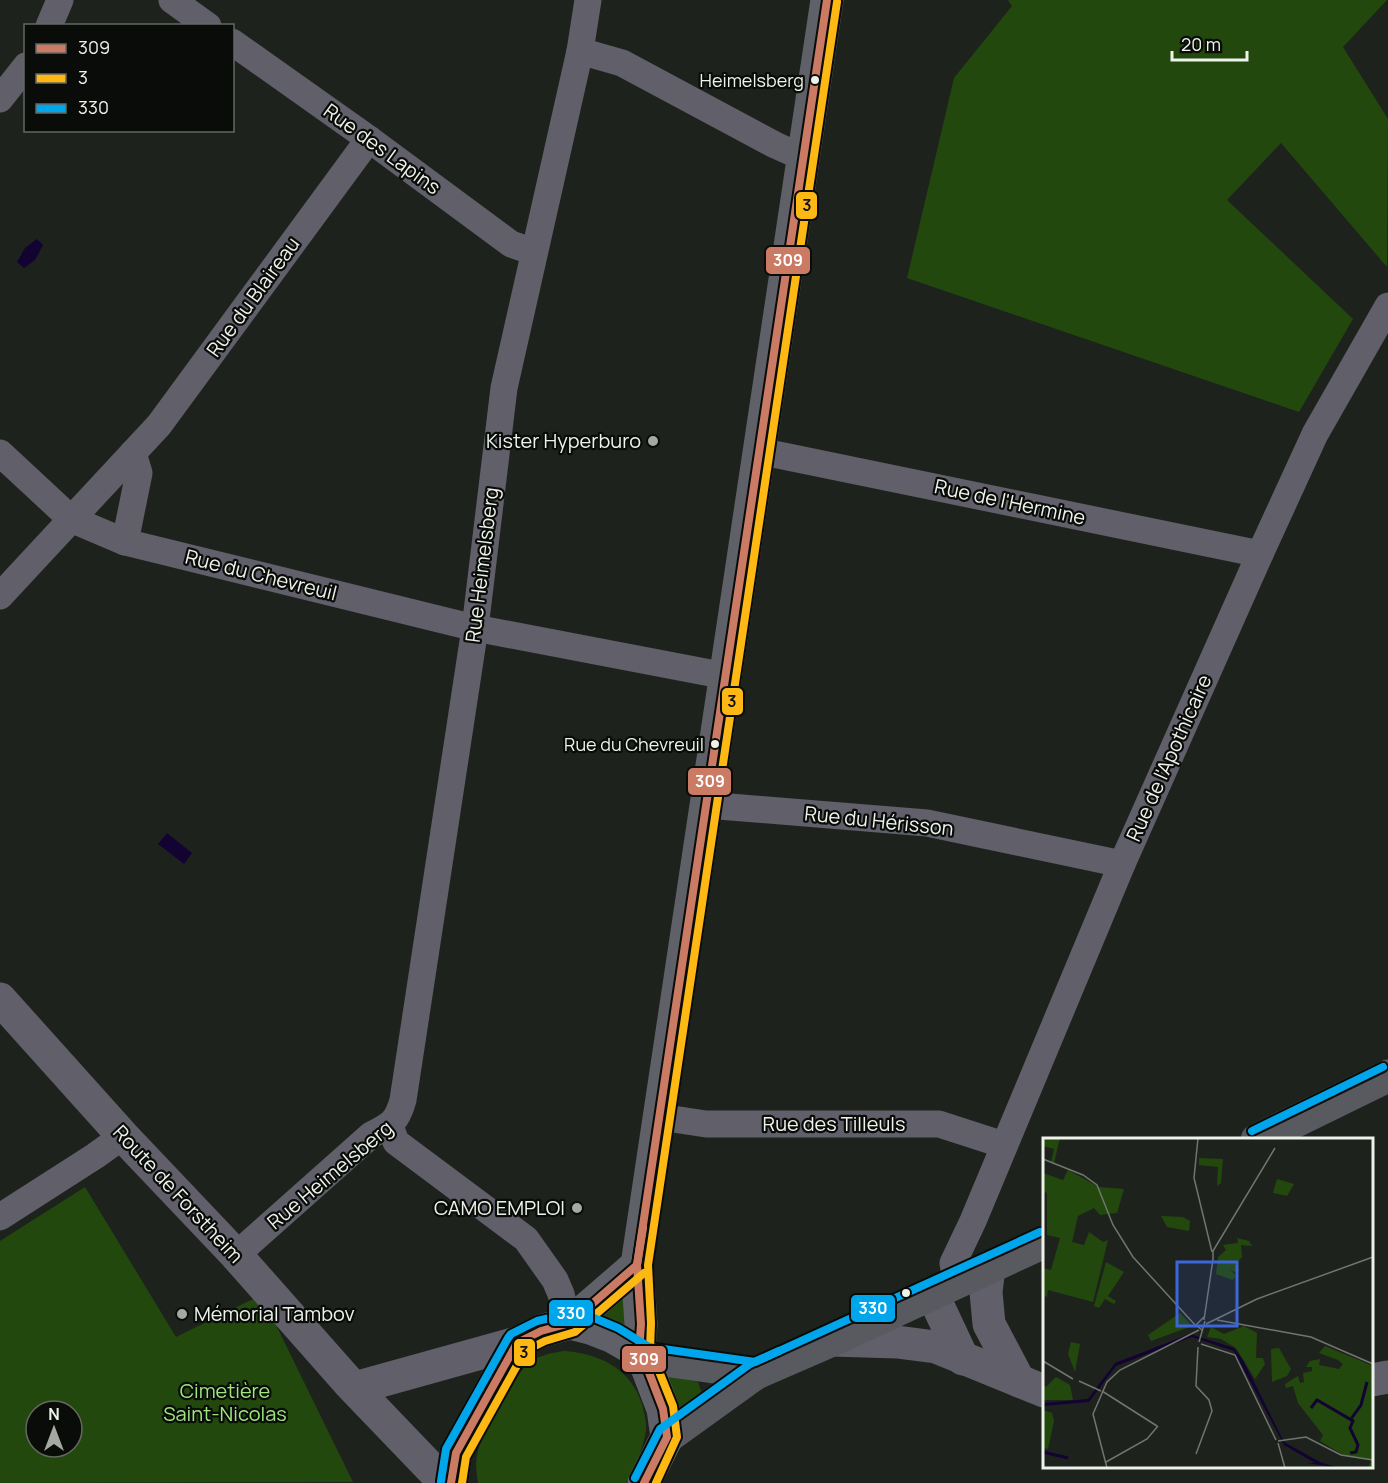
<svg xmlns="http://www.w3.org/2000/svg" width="1388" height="1483" viewBox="0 0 1388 1483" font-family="Manrope,sans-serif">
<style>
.green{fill:#23480d;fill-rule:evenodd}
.water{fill:#130332}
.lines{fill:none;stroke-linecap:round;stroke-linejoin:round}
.minor{stroke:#605f6a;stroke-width:27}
.tertiary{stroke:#605f6a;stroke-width:33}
.secondary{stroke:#595960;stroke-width:33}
.primary{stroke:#606069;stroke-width:33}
.bus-1-casing{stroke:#090c08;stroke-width:12}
.bus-2-casing{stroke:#090c08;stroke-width:12}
.bus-3-casing{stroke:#090c08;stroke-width:12}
.bus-1{stroke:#cb7b63;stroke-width:8}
.bus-2{stroke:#fdb813;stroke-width:8}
.bus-3{stroke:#00a6eb;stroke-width:8}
.bus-dot{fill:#edf2eb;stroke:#090c08;stroke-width:2}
.poi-dot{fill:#a5a9a3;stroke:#090c08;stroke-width:2}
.labels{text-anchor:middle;stroke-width:4.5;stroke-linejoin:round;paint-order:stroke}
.bus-label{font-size:18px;fill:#edf2eb;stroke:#090c08;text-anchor:end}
.street-label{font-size:20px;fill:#edf2eb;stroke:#090c08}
.poi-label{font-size:20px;fill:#edf2eb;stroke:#090c08;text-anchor:end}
.park-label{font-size:20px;fill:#9fe67f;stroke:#090c08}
.inset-river{fill:none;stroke:#130332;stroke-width:3}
.inset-road{fill:none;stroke:#71756f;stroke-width:1.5}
.view{fill:#3c67db;fill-opacity:0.15;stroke:#3c67db;stroke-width:3}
.inset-edge{fill:none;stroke:#edf2eb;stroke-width:3}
.line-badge{stroke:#090c08;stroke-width:2}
.badge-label{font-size:16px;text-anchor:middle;font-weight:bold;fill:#fff}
.pale-badge-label{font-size:16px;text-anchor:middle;font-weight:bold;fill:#111}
</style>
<rect width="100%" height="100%" fill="#1e221d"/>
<g class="green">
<path d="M 1008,0 L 1387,0 L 1343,47 L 1388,119 L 1387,267 L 1281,143 L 1227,200 L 1353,319 L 1299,412 L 907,278 L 954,78 L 1012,6 Z"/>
<path d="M 85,1187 L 176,1337 L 253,1299 L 274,1321 L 353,1482 L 0,1483 L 0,1241 ZM 36,1411 L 72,1411 L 72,1447 L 36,1447 Z"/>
<path d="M 632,1280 L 630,1330 L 599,1315 Z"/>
<path d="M 564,1351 C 599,1353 631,1369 642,1404 C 644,1412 647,1423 646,1431 C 643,1448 635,1468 626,1483 L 478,1483 C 476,1471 475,1462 478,1451 C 482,1433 515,1374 529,1363 C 539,1355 552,1353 564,1351 Z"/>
<path d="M 662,1374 L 698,1382 L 702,1394 L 673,1411 Z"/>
</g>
<g class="water">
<path d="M 37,239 L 43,245 L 35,260 L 24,268 L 17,262 L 25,248 Z"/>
<path d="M 167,833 L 192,853 L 184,864 L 158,844 Z"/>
</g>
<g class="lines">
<g class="minor">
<path d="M 172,0 L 208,26"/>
<path d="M 49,26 L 60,0"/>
<path d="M 232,42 L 369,139 L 511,244 L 534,252"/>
<path d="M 580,51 L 588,0"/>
<path d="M 0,99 L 26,66"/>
<path d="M 759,451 L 1260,554"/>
<path d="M 0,453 L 71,519 L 125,542 L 475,628 L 726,676"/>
<path d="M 125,542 L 139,473 L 133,453"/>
<path d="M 0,596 L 159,425 L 369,139"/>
<path d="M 706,805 L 927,823 L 1122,864"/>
<path d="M 660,1117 L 706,1124 L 939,1124 L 1004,1145"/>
<path d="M 390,1126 L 396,1142 L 526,1239 L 555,1280 L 561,1294 L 568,1323"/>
<path d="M 0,1217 L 95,1156 L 123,1136"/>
<path d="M 236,1255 L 371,1135 C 391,1125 397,1122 403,1100 L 475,628 L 504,388 L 580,51 L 622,63 L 775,145 L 804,158"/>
<path d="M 956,1282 L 953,1263 L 973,1221 L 1122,864 L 1260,554 L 1315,434 L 1388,306"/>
</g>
<g class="tertiary">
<path d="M 0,999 L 123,1136 L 236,1255 L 350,1384 L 445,1483"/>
<path d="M 989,1267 L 986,1292 L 989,1324 L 1019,1381"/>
<path d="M 932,1293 L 963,1359"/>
<path d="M 832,1340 L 897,1342 L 936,1347 L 1044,1391"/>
<path d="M 1372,1380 L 1388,1377"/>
<path d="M 355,1388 L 517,1343"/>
</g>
<g class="secondary">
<path d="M 1257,1140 L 1388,1076"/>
<path d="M 643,1357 L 756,1373"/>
<path d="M 667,1437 L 756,1373 L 832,1340 L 1044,1242"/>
</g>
<g class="primary">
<path d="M 570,1323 L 637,1265"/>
<path d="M 639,1352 L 641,1324 L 637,1265 L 827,0"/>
<path d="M 451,1483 L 456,1453 L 517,1343 L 541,1331 L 570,1323 L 590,1328 L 613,1337 L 639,1352 L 643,1357 L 663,1409 L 667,1437 L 644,1483"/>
</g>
<g class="bus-1-casing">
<g id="bus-1">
<path d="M 643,1228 L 637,1265 L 641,1324 L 639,1352 L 643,1357 L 663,1409 L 667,1437 L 644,1483"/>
<path d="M 451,1483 L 456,1453 L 517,1343 L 541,1331 L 570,1323 L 637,1265 L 827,0"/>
</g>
</g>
<g class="bus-2-casing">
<g id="bus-2">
<path d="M 462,1483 L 466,1457 L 525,1351 L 545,1341 L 575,1332 L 644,1273"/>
<path d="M 656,1483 L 677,1437 L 673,1406 L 650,1349 L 651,1323 L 648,1265 L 837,2"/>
</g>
</g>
<g class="bus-3-casing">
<g id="bus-3">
<path d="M 1252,1131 L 1383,1067"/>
<path d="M 635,1478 L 660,1429 L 750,1364 L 779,1351"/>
<path d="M 441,1481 L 446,1449 L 508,1338 L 511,1334 L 537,1321 L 571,1313 L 594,1318 L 618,1328 L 649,1347 L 755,1362 L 1040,1232"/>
</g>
</g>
<use href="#bus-1" class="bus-1"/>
<use href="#bus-2" class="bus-2"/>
<use href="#bus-3" class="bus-3"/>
</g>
<g class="bus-dot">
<circle cx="815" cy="80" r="5"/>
<circle cx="715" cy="744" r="5"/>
<circle cx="906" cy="1293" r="5"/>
</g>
<g class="poi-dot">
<circle cx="653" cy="441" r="6"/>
<circle cx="577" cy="1208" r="6"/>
<circle cx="182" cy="1314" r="6"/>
</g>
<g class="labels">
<g class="bus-label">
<text x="804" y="87">Heimelsberg</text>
<text x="704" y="751">Rue du Chevreuil</text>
</g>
<g class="street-label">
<text transform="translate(382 149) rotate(36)" y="7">Rue des Lapins</text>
<text transform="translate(253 297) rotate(-54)" y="7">Rue du Blaireau</text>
<text transform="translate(1010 502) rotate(12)" y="7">Rue de l'Hermine</text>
<text transform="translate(482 565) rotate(-83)" y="7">Rue Heimelsberg</text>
<text transform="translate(261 575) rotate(14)" y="7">Rue du Chevreuil</text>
<text transform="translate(1169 758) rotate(-66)" y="7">Rue de l'Apothicaire</text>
<text transform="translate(879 821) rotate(6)" y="7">Rue du Hérisson</text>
<text x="834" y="1131">Rue des Tilleuls</text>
<text transform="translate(330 1175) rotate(-40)" y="7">Rue Heimelsberg</text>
<text transform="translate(178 1194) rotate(47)" y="7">Route de Forstheim</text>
</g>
<g class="poi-label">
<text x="641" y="448">Kister Hyperburo</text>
<text x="565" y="1215">CAMO EMPLOI</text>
<text x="194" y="1321" text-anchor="start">Mémorial Tambov</text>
</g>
<g class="park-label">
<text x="225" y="1398">Cimetière<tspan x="225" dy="23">Saint-Nicolas</tspan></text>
</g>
</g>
<g transform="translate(1043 1138)">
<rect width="330" height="330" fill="#1e221d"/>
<path d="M 2,0 L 17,0 L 11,25 L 8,24 L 11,11 L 0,8 ZM 156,20 L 180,21 L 178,45 L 174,48 L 175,29 L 156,27 ZM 25,32 L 56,49 L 81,51 L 74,75 L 57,77 L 51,70 L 35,78 L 29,104 L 41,107 L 46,94 L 60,104 L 65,102 L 50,164 L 5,152 L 4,159 L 0,157 L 0,130 L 8,132 L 17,100 L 4,97 L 4,55 L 0,53 L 0,35 L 20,42 ZM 234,41 L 251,46 L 244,58 L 230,55 ZM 118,78 L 140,79 L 147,83 L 146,93 L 124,89 ZM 194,100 L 206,103 L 209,108 L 198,107 L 199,119 L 192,126 L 196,132 L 194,135 L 187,132 L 193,137 L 190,142 L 173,136 L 175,119 L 183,112 L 180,107 L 195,105 ZM 63,124 L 81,134 L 65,158 L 73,163 L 71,166 L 62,161 L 56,170 L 51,168 ZM 137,175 L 149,188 L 108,203 L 105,197 ZM 201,188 L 214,195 L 213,220 L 220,220 L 222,226 L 212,241 L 193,210 L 178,201 L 164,199 L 168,189 L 181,196 ZM 28,204 L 37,206 L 32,234 L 25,216 ZM 282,208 L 330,228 L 330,330 L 325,330 L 328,322 L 302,318 L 277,303 L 280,297 L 255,265 L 250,248 L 243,250 L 242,246 L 255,238 L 257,245 L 261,244 L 260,235 L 269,233 L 269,229 L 263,229 L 267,223 L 277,221 L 276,227 L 296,231 L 300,226 L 295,222 L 276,215 ZM 236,210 L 248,231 L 244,238 L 229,244 L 228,211 ZM 13,239 L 27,247 L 30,262 L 0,262 L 0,247 L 3,249 ZM 0,272 L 9,275 L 11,283 L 5,311 L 0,310 Z" fill="#23480d"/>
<path d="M 147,196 L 191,210 L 200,222 L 241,304 L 277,324 L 296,330 L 264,325 L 272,325 L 241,307 L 191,213 L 149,199 L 73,228 L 46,264 L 0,268 L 0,265 L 45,261 L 72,225 Z" fill="#130332"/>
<path class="inset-river" d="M 268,270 L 274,262 L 310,283 L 307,290 L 315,307 L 313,314 L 307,315M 308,281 L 318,267 L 324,244M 0,314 L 25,320"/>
<path class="inset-road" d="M 155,0 L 151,40 L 169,114M 0,21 L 40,37 L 54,47 L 70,87 L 90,119 L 153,188M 170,122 L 170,113 L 232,10M 161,182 L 170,121M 174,182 L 268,199 L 330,226M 163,186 L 214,161 L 330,119M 159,192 L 153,187 L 161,179M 156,204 L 162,183M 158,206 L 192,217 L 233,302M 0,223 L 30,241M 36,243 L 58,253M 59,253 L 114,288M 235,303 L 263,299 L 298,317 L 330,322M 235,305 L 242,330M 153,316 L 169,273 L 166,262 L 153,248 L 155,209M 63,324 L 104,301 L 115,288M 64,330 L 50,276 L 64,244 L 77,232 L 156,192"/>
<path class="view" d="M 134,124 L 194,124 L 194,188 L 134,188 Z"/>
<rect width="330" height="330" class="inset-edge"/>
</g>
<g class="line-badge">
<rect x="795" y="191" width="23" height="29" rx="6" fill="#fdb813"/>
<rect x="765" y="246" width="46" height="29" rx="6" fill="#cb7b63"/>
<rect x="721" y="687" width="23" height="29" rx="6" fill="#fdb813"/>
<rect x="687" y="767" width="45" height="29" rx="6" fill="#cb7b63"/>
<rect x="850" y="1294" width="46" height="29" rx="6" fill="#00a6eb"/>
<rect x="548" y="1299" width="46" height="28" rx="6" fill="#00a6eb"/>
<rect x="513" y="1338" width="23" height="29" rx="6" fill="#fdb813"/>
<rect x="621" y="1345" width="46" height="28" rx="6" fill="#cb7b63"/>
</g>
<g class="badge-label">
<text x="788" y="266">309</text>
<text x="710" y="787">309</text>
<text x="873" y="1314">330</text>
<text x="571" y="1319">330</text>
<text x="644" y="1365">309</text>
</g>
<g class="pale-badge-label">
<text x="807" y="211">3</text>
<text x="732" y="707">3</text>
<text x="524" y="1358">3</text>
</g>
<rect x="24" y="24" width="210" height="108" fill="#090c08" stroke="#646863" stroke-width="1.5"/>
<rect x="36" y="44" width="30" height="9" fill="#cb7b63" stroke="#646863" stroke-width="1.5"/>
<text x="78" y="54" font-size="18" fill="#edf2eb">309</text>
<rect x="36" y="74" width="30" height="9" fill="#fdb813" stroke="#646863" stroke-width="1.5"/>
<text x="78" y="84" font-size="18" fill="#edf2eb">3</text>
<rect x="36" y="104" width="30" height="9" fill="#00a6eb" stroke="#646863" stroke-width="1.5"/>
<text x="78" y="114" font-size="18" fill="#edf2eb">330</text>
<g transform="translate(54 1429)"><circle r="28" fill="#090c08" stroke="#646863" stroke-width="1.5"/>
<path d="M0-4.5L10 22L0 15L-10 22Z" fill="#a5a9a3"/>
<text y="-9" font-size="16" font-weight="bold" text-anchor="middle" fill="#edf2eb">N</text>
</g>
<path d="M1172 51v9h75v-9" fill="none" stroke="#edf2eb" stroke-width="3"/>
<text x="1181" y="51" font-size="18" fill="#edf2eb" stroke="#090c08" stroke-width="4.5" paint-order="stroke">20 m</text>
</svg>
